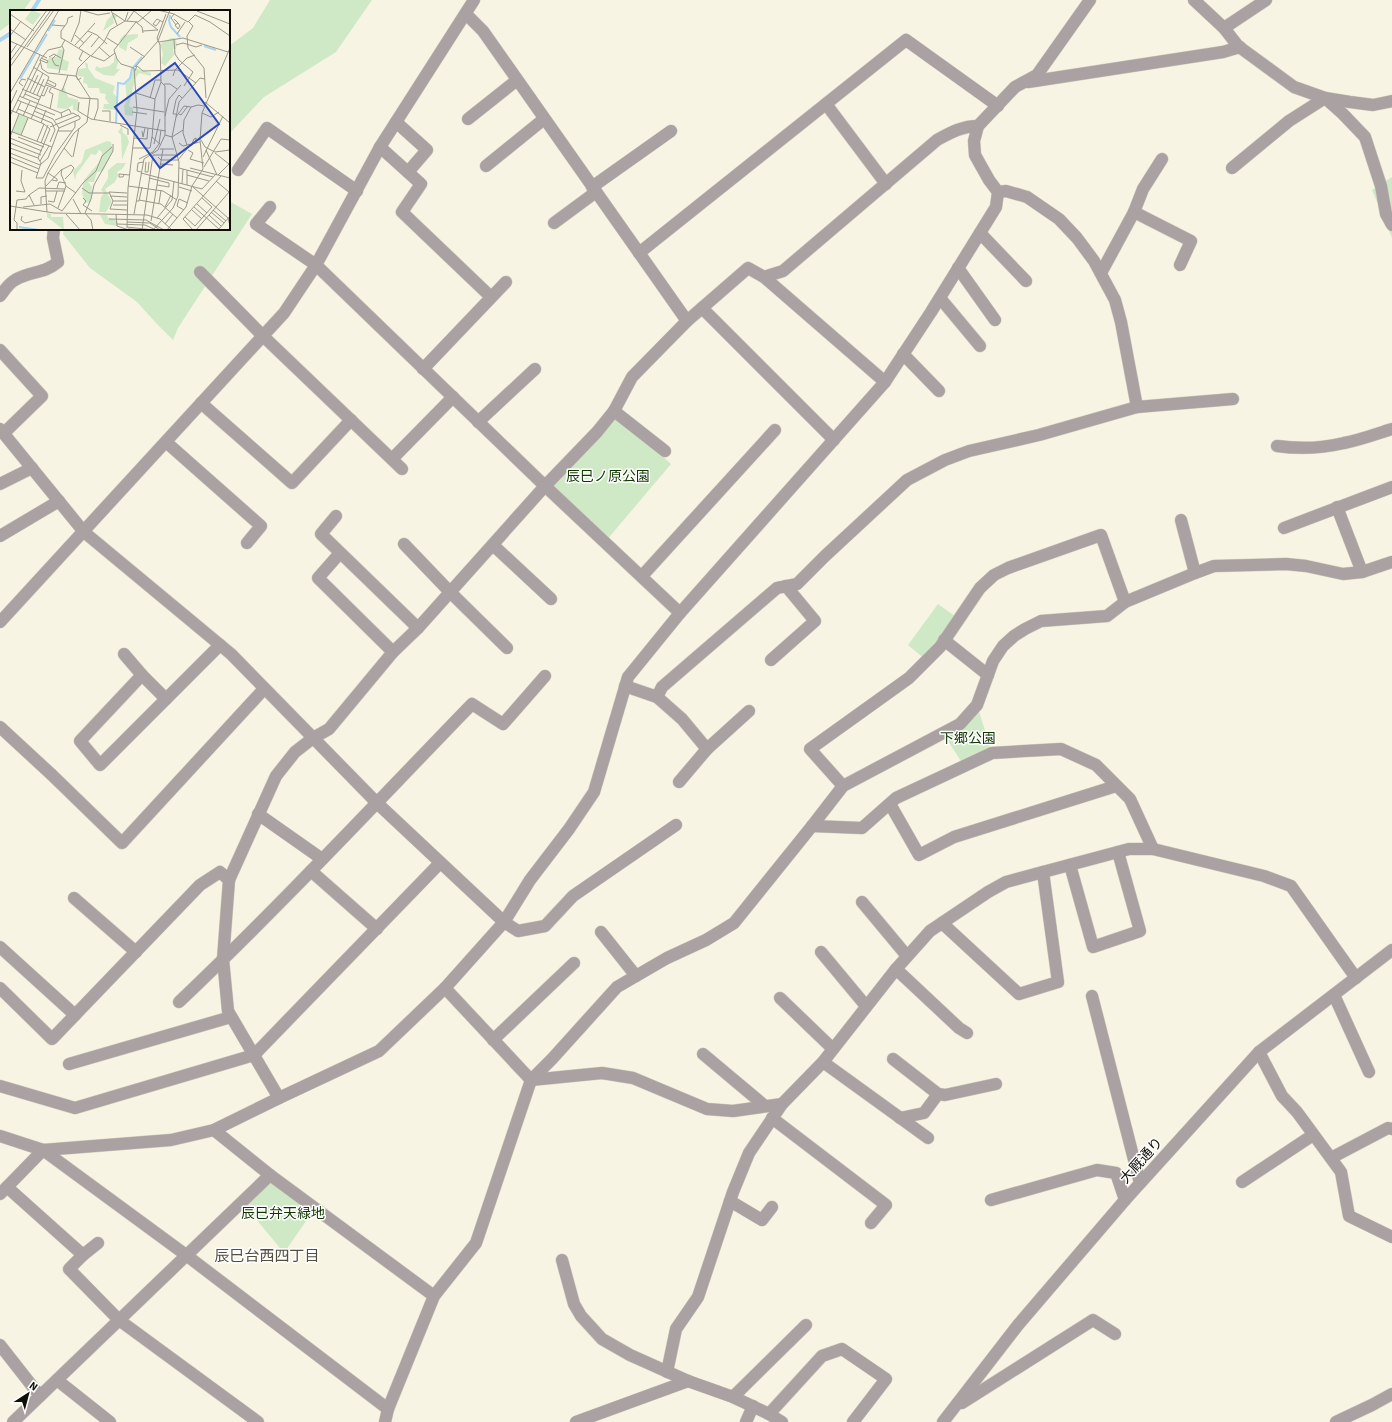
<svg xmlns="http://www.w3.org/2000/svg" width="1392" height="1422" viewBox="0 0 1392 1422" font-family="'Source Sans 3','Noto Sans JP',sans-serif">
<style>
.green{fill:#cfe9c6}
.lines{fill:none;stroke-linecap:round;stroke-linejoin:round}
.stream{stroke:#a6d4f2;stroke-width:4}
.minor-casing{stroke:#d3cfc0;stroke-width:13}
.minor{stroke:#aaa1a2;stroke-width:12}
.labels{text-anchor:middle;stroke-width:3;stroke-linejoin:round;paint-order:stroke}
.park-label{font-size:14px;fill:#103700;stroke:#fff}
.street-label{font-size:14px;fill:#0f0e08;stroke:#fff}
.neighbourhood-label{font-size:15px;fill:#524f40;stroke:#fff}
.inset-river{fill:none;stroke:#a6d4f2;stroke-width:2}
.inset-road{fill:none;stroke:#9b988b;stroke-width:1}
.view{fill:#2b49b9;fill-opacity:0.15;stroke:#2b49b9;stroke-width:2}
.inset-edge{fill:none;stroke:#0f0e08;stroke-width:2}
</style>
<rect width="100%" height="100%" fill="#f8f4e3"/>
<g class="green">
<path d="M 0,0 L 31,0 L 23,11 L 11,11 L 11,23 L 0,31 Z"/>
<path d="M 270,0 L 372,0 L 336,52 L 264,97 L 229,134 L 229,46 L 253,28 Z"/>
<path d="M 1392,177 L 1392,238 L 1372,190 Z"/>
<path d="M 229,201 L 252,214 L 178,328 L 173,340 L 157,324 L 137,302 L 90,268 L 63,234 L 64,229 L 229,229 Z"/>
<path d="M 614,411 L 671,464 L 605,542 L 545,486 Z"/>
<path d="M 938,604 L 959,619 L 926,660 L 908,645 Z"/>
<path d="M 977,705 L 992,753 L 964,766 L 943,733 Z"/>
<path d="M 270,1175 L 315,1208 L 284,1253 L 242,1202 Z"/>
</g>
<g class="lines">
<g class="stream">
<path d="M 32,11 L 39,0"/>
<path d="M 0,40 L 11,33"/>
</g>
<g class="minor-casing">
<g id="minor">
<path d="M 1194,0 L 1224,28 L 1238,46 L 1294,87 L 1325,98 L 1350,102 L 1373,105 L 1392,101"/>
<path d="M 466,14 L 483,31 L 687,321"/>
<path d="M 1224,28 L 1266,0"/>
<path d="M 1028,82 L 1223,52 L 1240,47"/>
<path d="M 1325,98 L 1343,114 L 1365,137 L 1381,186 L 1386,214 L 1392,225"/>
<path d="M 826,104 L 886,184"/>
<path d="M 468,119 L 517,80"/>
<path d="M 396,122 L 427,150 L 408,172"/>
<path d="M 380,147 L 421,184 L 402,212 L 491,297"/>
<path d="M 486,166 L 544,119"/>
<path d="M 1232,168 L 1289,121 L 1325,98"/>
<path d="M 238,170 L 267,128 L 357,191"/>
<path d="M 592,187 L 671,131"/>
<path d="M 998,192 L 1006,191 L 1027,197 L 1059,219 L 1077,238 L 1094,261 L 1115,300 L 1121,322 L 1137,407"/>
<path d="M 270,207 L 256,224 L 316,265 L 545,486 L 680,613"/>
<path d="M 1134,212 L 1191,241 L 1180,265"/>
<path d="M 554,223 L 596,192"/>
<path d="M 980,233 L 1026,281"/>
<path d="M 639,253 L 906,40 L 998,106"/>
<path d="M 958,268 L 995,320"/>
<path d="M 200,272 L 263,336 L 402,469"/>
<path d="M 1101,273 L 1134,212 L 1143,189 L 1162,159"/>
<path d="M 764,277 L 783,271 L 937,140 C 950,133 962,126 978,126"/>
<path d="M 0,296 C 4,291 9,283 15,280 C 30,271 44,274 58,262 L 53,238 L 54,229"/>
<path d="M 940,298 L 980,346"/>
<path d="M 702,308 L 834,440"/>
<path d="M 0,350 L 42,396 L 4,433"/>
<path d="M 903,354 L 939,391"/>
<path d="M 423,369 L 506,282"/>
<path d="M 201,403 L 292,483 L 351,420"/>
<path d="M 614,411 L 665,451"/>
<path d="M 478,422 L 535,369"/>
<path d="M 0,429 L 84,532 L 231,654 L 377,803 L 504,922 L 518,931 L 545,926 L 573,896 L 676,825"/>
<path d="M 166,442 L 261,526 L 247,543"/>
<path d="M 1277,446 C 1298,449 1323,448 1344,443 C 1360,440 1376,434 1392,429"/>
<path d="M 392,459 L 453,397"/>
<path d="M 0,484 L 32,468"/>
<path d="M 1337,507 L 1362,572"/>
<path d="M 336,516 L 321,534 L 418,628"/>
<path d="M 1181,520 L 1195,573"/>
<path d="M 1284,528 L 1392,487"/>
<path d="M 0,536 L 59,501"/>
<path d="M 404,544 L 450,592 L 507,648"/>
<path d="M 493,545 L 551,599"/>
<path d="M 340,553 L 318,578 L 393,652"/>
<path d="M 642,576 L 775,430"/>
<path d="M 0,622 L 284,313 L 316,265 L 380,147 L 474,0"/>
<path d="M 944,640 L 988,675"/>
<path d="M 124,654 L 142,675 L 166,699"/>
<path d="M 771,660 L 815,621 L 786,586"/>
<path d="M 142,675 L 80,741 L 100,765 L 220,645"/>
<path d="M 625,686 L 657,697 L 682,719 L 707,749"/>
<path d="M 657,697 L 662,687 L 777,588 L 797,584 L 825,556 L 907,480 L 945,460 L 969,451 L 1039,435 L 1137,407 L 1233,399"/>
<path d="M 0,727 L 52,775 L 122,843 L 264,689"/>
<path d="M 679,782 L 707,749 L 749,711"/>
<path d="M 843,786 L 810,749 L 909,678 L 940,647 L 980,588 L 994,575 L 1008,568 L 1101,535 L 1125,602"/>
<path d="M 890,804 L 919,855 L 954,837 L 1116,786"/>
<path d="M 258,814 L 322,859"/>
<path d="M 1153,849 L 1264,876 L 1291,886 L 1356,978"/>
<path d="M 1070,865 L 1093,947 L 1140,931 L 1118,852"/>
<path d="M 311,871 L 377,929"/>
<path d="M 229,880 L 276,776 L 295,752 L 313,738 L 329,729 L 393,652 L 418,628 L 545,486 L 597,432 L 614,411 L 632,377 L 687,321 L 748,268 L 764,277 L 885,382"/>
<path d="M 74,898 L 136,952"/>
<path d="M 862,902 L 907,956"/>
<path d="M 942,923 L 1019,994 L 1058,982 L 1043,872"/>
<path d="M 601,932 L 636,976"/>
<path d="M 0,947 L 75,1015 L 200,885 L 220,872 L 229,880 L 223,959 L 228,1011 L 279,1098"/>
<path d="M 821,952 L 866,1006"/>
<path d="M 896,969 L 959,1028 L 967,1033"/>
<path d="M 0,988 L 52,1039 L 75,1015"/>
<path d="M 445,988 L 531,1080"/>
<path d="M 1334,995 L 1369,1072"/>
<path d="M 1092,996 L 1140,1183"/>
<path d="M 780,998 L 833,1049"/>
<path d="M 179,1002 C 280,906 375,804 472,704 L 503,724 L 545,676"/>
<path d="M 493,1040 L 574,963"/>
<path d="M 1259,1052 L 1282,1096 L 1297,1112 L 1341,1172 L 1349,1216 L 1392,1237"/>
<path d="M 703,1054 L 765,1106"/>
<path d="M 893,1059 L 938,1094 L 945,1095 L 996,1084"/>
<path d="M 823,1062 L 928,1138"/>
<path d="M 69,1064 L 231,1017"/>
<path d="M 531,1080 L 602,1073 L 633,1078 L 707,1109 L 733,1111 L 782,1104"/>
<path d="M 0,1086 L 75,1108 L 254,1055 L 440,863"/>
<path d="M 772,1118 L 886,1205 L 871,1223"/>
<path d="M 900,1118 L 924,1113 L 938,1094"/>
<path d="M 214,1130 L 270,1175 L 434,1296"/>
<path d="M 0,1136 L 43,1150 L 171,1140 L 214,1130 L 279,1098 L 379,1051 L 445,988 L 504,922 L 530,880 L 569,829 L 594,792 L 628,677 L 680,613 L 885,382 L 931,312 L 996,207 L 998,192 L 989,180 L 975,155 L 974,141 L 978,126 L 1015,87 L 1037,75 L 1090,0"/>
<path d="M 1331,1158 L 1388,1128 L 1392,1129"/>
<path d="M 1242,1182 L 1313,1135"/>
<path d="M 7,1187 L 83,1255"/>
<path d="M 0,1194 L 43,1150 L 186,1255 L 388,1409"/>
<path d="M 991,1200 L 1097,1170 L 1116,1173 L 1125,1200"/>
<path d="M 730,1201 L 762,1220 L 772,1207"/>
<path d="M 98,1243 L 83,1255 L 69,1269 L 119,1320 L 258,1422"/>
<path d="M 562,1260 L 574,1304 L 581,1316 L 602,1339 L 630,1355 L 688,1381 L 733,1397 L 769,1414 L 782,1422"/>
<path d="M 0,1345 L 40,1396"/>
<path d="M 667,1372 L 676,1329 L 698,1297 L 733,1192 L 749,1153 L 782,1104 L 823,1062 L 896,969 L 930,931 L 988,892 L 1006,882 L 1129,849 L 1153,849 L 1130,799 L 1096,765 L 1061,749 L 992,753 L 896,798 L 862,828 L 812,826"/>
<path d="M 57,1380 L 110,1422"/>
<path d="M 733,1397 L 806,1325"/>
<path d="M 962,1403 L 1093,1320 L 1115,1334"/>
<path d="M 769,1414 L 822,1356 L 842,1349 L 886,1379 L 853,1422"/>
<path d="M 13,1422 L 270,1175"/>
<path d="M 385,1422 L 388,1409 L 434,1296 L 476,1243 L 531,1080 L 552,1059 L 617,987 L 667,958 L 706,940 L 734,923 L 812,826 L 843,786 L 960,724 L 977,705 L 993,661 L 1003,646 L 1014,636 L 1025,629 L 1041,621 L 1107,616 L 1125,602 L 1195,573 L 1214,566 L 1286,564 L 1306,566 L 1343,574 L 1362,572 L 1392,562"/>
<path d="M 576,1422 L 688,1381"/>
<path d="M 746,1422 L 753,1406"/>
<path d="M 943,1422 L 1018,1325 L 1125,1200 L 1259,1052 L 1392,950"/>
<path d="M 1336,1422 L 1372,1405 L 1392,1394"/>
</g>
</g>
<use href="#minor" class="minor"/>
</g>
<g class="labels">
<g class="park-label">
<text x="608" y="481">辰巳ノ原公園</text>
<text x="968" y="743">下郷公園</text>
<text x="283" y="1218">辰巳弁天緑地</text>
</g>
<g class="street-label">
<text transform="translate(1141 1160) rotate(-48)" y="5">大厩通り</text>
</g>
<g class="neighbourhood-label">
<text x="267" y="1261">辰巳台西四丁目</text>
</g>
</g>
<g transform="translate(10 10)">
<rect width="220" height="220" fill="#f8f4e3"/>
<path d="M 22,0 L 31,4 L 23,15 L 15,9 ZM 103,4 L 108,6 L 103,9 L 104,13 L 93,21 L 97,10 ZM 128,24 L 128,27 L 118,33 L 116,41 L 109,37 L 110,29 L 114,25 ZM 161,28 L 165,28 L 167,34 L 166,39 L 163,39 L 164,45 L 155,56 L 151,53 L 153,44 L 150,34 ZM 49,39 L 54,40 L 53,49 L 59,52 L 57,61 L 37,58 L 37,51 L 40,47 L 46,47 ZM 104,46 L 109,50 L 106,59 L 110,59 L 104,66 L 94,65 L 85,60 L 86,56 L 90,58 L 99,56 L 104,52 ZM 75,52 L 78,54 L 78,58 L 85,68 L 105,76 L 103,83 L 107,87 L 105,100 L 93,99 L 94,94 L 99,94 L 95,88 L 96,84 L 90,83 L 89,78 L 78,78 L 77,74 L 73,73 L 74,67 L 67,66 L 69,59 L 76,58 ZM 124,58 L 141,63 L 141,66 L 129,63 L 125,69 L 119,96 L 123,98 L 123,106 L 115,105 L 114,96 L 117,90 L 115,72 L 119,69 ZM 54,77 L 58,87 L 68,90 L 68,101 L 63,100 L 63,95 L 56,99 L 47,98 L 49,81 ZM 9,104 L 18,108 L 11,125 L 2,122 ZM 112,116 L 113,123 L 117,126 L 119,132 L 112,150 L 111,125 L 108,122 ZM 97,131 L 101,132 L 103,141 L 93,161 L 87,162 L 84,172 L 78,172 L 82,177 L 81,192 L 75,193 L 72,183 L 74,170 L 91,150 L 92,142 L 89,140 L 86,145 L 81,144 L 66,165 L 65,171 L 63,161 L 72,152 L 75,140 ZM 107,153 L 116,153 L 112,159 L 107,162 L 108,165 L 105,172 L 95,179 L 102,192 L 96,202 L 89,202 L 91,187 L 94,183 L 91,180 L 98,168 L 98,160 ZM 37,203 L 41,204 L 41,207 L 53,207 L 54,220 L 37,207 ZM 90,205 L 97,205 L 98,208 L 107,211 L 107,216 L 95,214 Z" fill="#cfe9c6"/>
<path class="inset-river" d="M 160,5 L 159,11 L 161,17 L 170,27M 38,21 L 45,10M 194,36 L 206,40M 10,69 L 37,24M 106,113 L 108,73 L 114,74 L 120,68 L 122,59 L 132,47M 9,217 L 29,220"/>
<path class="inset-road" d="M 71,0 L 88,5 L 100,3M 101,0 L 107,15M 148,0 L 164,4 L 178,12 L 185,5 L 200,12 L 220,26M 124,1 L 148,20M 187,1 L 220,14M 103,3 L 115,11 L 118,2M 0,4 L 24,21M 164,4 L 161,8 L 166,15M 164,9 L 168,13 L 170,16 L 168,19 L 165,15 L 168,13M 117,11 L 124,1M 150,11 L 146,16 L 143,14 L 147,9 L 153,12M 179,12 L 183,16 L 177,26 L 178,38 L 194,58 L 196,88M 42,15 L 55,16M 0,19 L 16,30M 78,21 L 87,25 L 97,34M 133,21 L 148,20M 167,24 L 175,12M 65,25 L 74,33M 0,26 L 11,11M 97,28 L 108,35 L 126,12 L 132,17 L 133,23M 55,30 L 51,28 L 51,21 L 57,13 L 58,8 L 63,6M 164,30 L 165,44 L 169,50 L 183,62 L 174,76M 0,31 L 11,36 L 37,0M 61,32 L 69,13 L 71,0M 149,32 L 173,28 L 218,42M 65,35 L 85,13M 108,35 L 104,40 L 107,49 L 111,54 L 124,58M 166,35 L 173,33 L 186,37 L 192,35M 17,37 L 44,0M 81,37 L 89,27M 89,37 L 100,47M 120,37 L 135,47M 69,38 L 82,24M 0,44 L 7,34M 46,45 L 42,49 L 45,55 L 49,56M 81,46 L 94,51 L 105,43M 39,47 L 44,44 L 51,48M 30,50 L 37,53 L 38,51 L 31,48M 0,51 L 11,36 L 37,48M 72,51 L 69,49 L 73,41M 0,57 L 41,0M 125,57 L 148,31 L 160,0M 125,61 L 127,56 L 133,61 L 168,60 L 186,73M 49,63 L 54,40 L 52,36M 163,66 L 165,60 L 177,48 L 185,45M 17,68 L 35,77M 71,68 L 68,70 L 66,66 L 38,63 L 32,59 L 30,50 L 38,40 L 51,37 L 55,30 L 81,46 L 94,32 L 100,20 L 115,11 L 128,12 L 142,0M 37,73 L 45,77 L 46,74 L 38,70M 154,74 L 160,74 L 167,79M 36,75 L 70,88 L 88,89 L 88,98 L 84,110M 13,76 L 9,73 L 12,69 L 16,70M 12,79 L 31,87M 52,81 L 58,65M 20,82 L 28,65M 0,83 L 49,0M 126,83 L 145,89M 15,84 L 29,90M 23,84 L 33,63M 27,85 L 34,69M 31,85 L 34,86 L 38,77M 9,86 L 51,103 L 52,107M 13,88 L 30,53M 140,88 L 145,70 L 151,70M 7,90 L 45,105M 69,92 L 68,101 L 81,109 L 156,121M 195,92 L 220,113M 0,95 L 7,80M 123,97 L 154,102M 181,97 L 188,95 L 194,96M 8,99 L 42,113 L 45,120 L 40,132M 40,99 L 43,84 L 39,82 L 41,78M 0,100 L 34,114 L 40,119 L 28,148 L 0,138M 24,101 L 43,109 L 49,118 L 38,148 L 30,155M 92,101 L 100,101 L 100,111M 122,102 L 137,104M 6,103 L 11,92M 51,103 L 59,99 L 61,103M 192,103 L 201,107 L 209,102M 166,104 L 163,104 L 166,90 L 169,85 L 172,88M 169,104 L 171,105 L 178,96M 0,106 L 30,45M 13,106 L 20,91M 155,106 L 159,89 L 171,75M 166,107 L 174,96 L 181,97 L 174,110 L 173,123 L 177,135M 21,109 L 39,67 L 23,57M 45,110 L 63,103 L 70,107 L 70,109 L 49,118M 31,113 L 36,100M 110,115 L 118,119 L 118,125M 40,117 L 69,105M 0,121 L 42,137M 48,121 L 62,121M 132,121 L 133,127 L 135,118M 11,125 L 18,108M 155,125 L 162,127 L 173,120M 0,127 L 9,104M 8,127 L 34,137M 0,128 L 32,141M 124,128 L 137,129 L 138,118M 142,128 L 145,89 L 151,72M 191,130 L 195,137 L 205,142 L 220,140M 27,131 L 34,114M 0,133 L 31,145M 31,133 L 38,115M 169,133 L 173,136 L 190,132M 144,134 L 150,109M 182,134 L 184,129 L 186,128 L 186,133M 54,138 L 62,147M 123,138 L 140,138 L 142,127 L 151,135M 150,139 L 164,139M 178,140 L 183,143 L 180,149 L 194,153M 196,140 L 207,165M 0,143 L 30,155M 205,143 L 219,154M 0,147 L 29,159M 63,147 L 69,118M 148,147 L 151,150 L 168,150M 193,147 L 213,106M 28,148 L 31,153 L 26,168 L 33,168 L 45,145 L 65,117 L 65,111M 129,149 L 143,142 L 149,134 L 151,120M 168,150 L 181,134M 30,151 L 39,136M 0,152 L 28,163M 136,152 L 135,162 L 138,162 L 139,152M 151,154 L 163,155M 194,157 L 211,129 L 220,130M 169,158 L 203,167M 180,158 L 220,168M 131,162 L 127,161 L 128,153 L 133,152M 38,163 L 47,169 L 47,171 L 42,170M 131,163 L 192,179 L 206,164M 114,165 L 113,167 L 109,167 L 109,164 L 120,165M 177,165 L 199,171M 208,165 L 219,154M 139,168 L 159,173 L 159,177 L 147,175M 206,171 L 219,182M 172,174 L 173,159M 177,175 L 177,160M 36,176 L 51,160 L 61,155 L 64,158 L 61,163 L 55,169M 56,176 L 66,183M 118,176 L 153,181 L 167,190M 169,177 L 182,181M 183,177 L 218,208 L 220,216M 47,178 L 49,172 L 56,173M 72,178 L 79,183 L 99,183M 6,181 L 15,182 L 11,171 L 12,160M 36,181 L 55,181M 19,185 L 29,178 L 55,179M 100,186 L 117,187M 73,188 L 76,191 L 73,195 L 82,201M 192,188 L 202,197M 63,189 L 71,204M 129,190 L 151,194 L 167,208M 38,191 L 44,192 L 47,181M 103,191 L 117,191M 126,191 L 129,191 L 132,177M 149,193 L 151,180M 31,194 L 31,187 L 37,186M 187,194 L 197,203M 103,195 L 117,195M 0,196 L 44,203 L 137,205 L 150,209 L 162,220M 13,197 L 40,194 L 52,201M 155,197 L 161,185M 184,197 L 209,219M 48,198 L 56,176 L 51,164 L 52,159M 117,200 L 100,199 L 103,191 L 99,182 L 117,183M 174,200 L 167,196 L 169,189 L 178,193M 182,200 L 192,209M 203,200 L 216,211M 52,201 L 73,173 L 86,161 L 92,146 L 102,137M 37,202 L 35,171 L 38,163 L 64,123 L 77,112 L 80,88 L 66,66 L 68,58 L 80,46M 201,202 L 214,213M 56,204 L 70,220M 106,204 L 107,216 L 119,220M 124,204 L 134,149 L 148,140 L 155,125 L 155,76 L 151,72 L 150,35 L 147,28 L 156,4M 199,205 L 211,216M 12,206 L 11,210 L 15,213 L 32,209M 175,207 L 185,216M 147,208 L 162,190 L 164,171M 99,209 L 136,210 L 154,220M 141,211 L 153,139M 117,212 L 140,213 L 150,220M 107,214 L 135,215 L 146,220M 155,214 L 163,204M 185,216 L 202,197M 117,217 L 143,220M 117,218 L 118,178 L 127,101 L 124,58M 118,219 L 136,220M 209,219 L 220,206M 7,220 L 7,213 L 4,210 L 7,190 L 16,189 L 19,185 L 24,195M 83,220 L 81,210 L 75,203 L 81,189 L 84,175 L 103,141 L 103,134M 132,220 L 143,145 L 166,145M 143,220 L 163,198 L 168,186 L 169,152 L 162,127 L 169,92 L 190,68 L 195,69M 157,220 L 176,197 L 182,176 L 193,159 L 190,130 L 192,103 L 220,38M 183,220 L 173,209 L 211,166M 186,220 L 220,181"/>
<path class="view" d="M 165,53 L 209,114 L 150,158 L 105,97 Z"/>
<rect width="220" height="220" class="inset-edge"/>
</g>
<g transform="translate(28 1394) rotate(36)" stroke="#ffffff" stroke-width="3" paint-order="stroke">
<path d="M0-3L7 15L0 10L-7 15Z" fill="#0f0e08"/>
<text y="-6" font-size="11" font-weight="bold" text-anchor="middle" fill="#0f0e08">N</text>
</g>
</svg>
